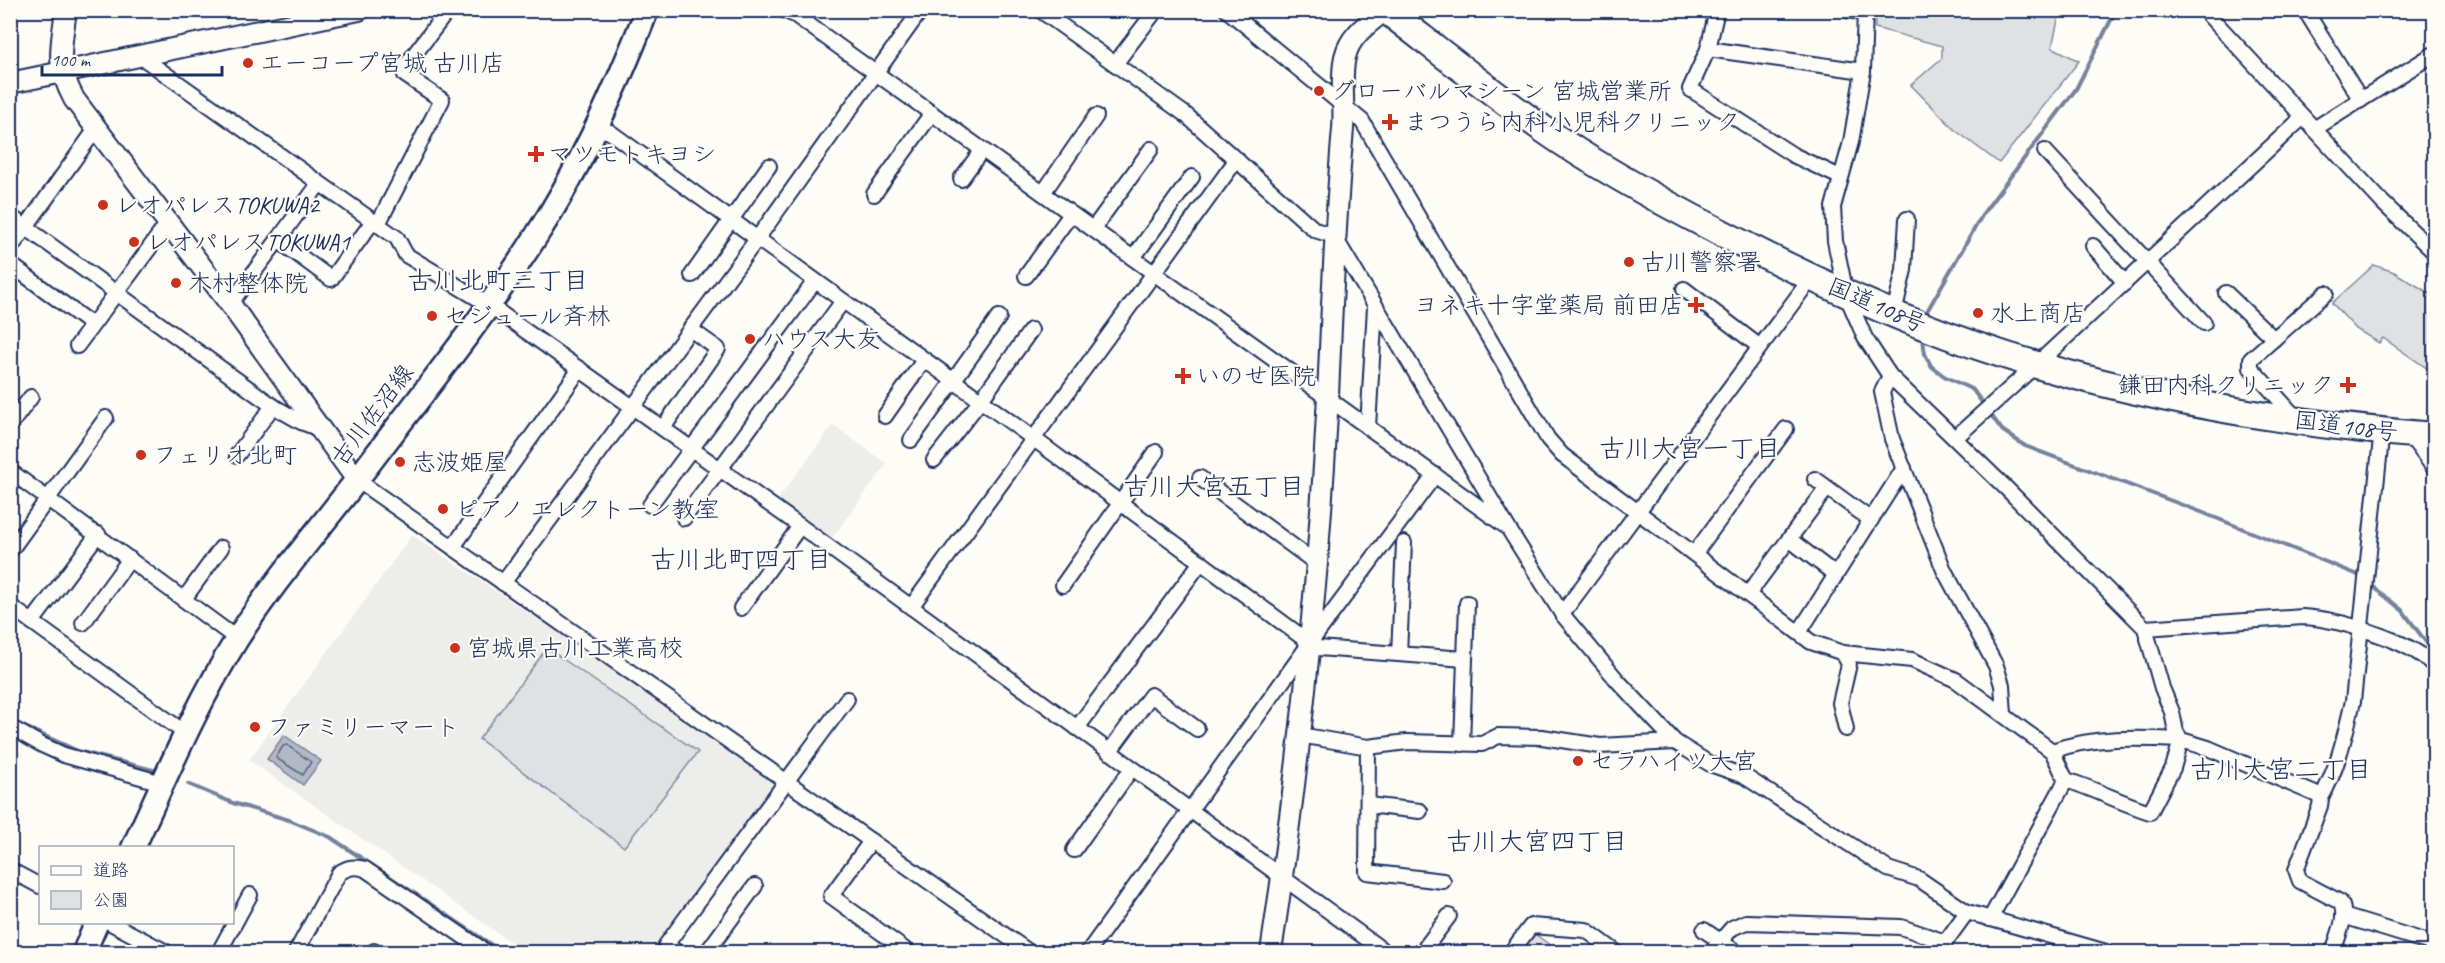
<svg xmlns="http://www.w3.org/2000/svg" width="2445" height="963" viewBox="0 0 2445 963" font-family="Caveat,'Klee One',sans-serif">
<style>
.built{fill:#edeeec}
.green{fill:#e0e1e3;stroke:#7e88a0;stroke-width:1.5}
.water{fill:#b3b8c5;stroke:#76819c;stroke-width:1.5}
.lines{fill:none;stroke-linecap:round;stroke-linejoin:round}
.shore{stroke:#586687;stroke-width:1.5}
.stream{stroke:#76819c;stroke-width:4}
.street-casing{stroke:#1b2f5e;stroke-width:18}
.secondary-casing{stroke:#1b2f5e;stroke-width:24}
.primary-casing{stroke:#1b2f5e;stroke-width:27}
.highway-casing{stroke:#1b2f5e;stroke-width:30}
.street{stroke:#fdfcf7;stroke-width:14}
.secondary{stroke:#fdfcf7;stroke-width:20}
.primary{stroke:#fdfcf7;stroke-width:22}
.highway{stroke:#fdfcf7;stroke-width:26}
.poi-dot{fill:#c8321e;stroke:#fdfcf7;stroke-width:2}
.labels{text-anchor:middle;stroke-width:4.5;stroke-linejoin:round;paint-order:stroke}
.poi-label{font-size:24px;fill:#1b2f5e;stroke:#fdfcf7;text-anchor:start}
.street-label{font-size:24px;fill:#1b2f5e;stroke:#fdfcf7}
.neighbourhood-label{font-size:26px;fill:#1b2f5e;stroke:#fdfcf7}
</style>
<rect width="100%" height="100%" fill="#fdfcf7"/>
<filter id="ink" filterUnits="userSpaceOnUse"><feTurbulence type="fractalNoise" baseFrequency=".0167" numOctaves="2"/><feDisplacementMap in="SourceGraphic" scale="12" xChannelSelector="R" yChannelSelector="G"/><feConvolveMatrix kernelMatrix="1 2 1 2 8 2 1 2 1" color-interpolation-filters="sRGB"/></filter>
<g filter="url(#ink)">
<g class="built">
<path d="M 833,425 L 887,464 L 829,542 L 776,502 Z"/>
<path d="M 412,535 L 782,782 L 652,952 L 525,952 L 249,760 Z"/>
</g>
<g class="green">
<path d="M 1875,11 L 2060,11 L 2052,47 L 2079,61 L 1999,163 L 1955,130 L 1911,85 L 1942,58 L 1942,46 L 1875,28 Z"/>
<path d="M 2374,265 L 2394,272 L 2434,296 L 2434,373 L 2383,338 L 2379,343 L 2356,329 L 2332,303 Z"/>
<path d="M 547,648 L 698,752 L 624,847 L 479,739 Z"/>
<path d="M 1535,934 L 1559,952 L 1521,952 Z"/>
</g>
<path class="water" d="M 284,735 L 321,761 L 303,785 L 267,759 Z"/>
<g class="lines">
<path class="shore" d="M 287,745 L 311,762 L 303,775 L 276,758 L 283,746 Z"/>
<g class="stream">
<path d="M 1926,313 L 1984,212 L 2076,89 L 2116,10"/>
<path d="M 1923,339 L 1925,354 L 1931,366 L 1944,376 L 1973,390 L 2002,430 L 2025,446 L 2196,510 L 2356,574 L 2364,580"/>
<path d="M 2370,584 L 2403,611 L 2434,653"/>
<path d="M 10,720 L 78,751 L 157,771"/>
<path d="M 188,784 L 233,803 L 289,820 L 330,837 L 502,952"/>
</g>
<g class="street-casing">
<g id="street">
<path d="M 783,10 L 795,15 L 1504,525"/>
<path d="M 1040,10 L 1186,115 L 1315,230 L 1334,236 L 1508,528 L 1562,614 L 1617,680 L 1675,742 L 1710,764 L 1744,776 L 1888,869 L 1919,879 L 1967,912 L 2106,952"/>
<path d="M 1227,10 L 1362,121 L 1548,439 L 1562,455 L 1811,642 L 1843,653 L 1912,660 L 1956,680 L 2052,751 L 2066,780 L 1990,919"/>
<path d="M 1717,10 L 1708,49 L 1690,89 L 1793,155 L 1840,177"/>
<path d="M 1847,10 L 1865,13"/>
<path d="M 1865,10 L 1863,71 L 1851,142 L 1833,207 L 1835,241 L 1846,294 L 1865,338 L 1890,376 L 2008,490 L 2145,628 L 2162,688 L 2172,712 L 2176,732 L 2181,740 L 2208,748 L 2315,794 L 2321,798 L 2320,806 L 2296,870 L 2300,881 L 2340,902 C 2349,915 2337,938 2333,952"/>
<path d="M 2204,10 L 2383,203 L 2434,252"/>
<path d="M 2305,10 L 2361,100"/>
<path d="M 1708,49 L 1863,71"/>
<path d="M 140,56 L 397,238 L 406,255 L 489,305 L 800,526 L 1385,952"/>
<path d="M 1115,64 L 1156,10"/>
<path d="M 596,128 L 610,132 L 1034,439 L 1310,643 L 1318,648 L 1465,659"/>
<path d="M 2314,129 L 2434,54"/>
<path d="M 2045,151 L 2204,323"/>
<path d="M 961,179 L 982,150"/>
<path d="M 1043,193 L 1096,116"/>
<path d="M 874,194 L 932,113"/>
<path d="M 10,216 L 273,406 L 301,422 L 320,429"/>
<path d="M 378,224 L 442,100 L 405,75 L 404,68 L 442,18 L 438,10"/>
<path d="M 1093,229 L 1151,149"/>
<path d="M 278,240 L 316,188"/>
<path d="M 2093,246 L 2125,283"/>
<path d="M 10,249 L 96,129"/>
<path d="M 1133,258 L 1192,177"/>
<path d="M 10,264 L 92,325"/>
<path d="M 692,275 L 769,166"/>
<path d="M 1026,276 L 1071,214"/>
<path d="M 1684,289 L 1760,347"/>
<path d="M 2226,293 L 2274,339"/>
<path d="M 230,304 L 278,240 L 331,279 L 373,221"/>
<path d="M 1894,313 L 1904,270 L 1907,219"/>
<path d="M 77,346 L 168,223"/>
<path d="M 1890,376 L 1882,392 L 1892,439 L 1944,570 L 1996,666 L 2002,685 L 2004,714"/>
<path d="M 885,416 L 924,360"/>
<path d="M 2297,419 L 2251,368 L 2251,359 L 2326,293"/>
<path d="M 10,425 L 31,397"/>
<path d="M 1368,427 L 1375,307"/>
<path d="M 663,428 L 718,349 L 690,329"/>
<path d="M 2409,434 L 2434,468"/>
<path d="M 1955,438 L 2036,365 L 2303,117"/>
<path d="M 911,440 L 999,317"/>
<path d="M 237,455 L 273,406"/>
<path d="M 934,460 L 981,400 L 1031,330"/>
<path d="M 10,471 L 237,639"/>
<path d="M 1200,478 L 1316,563"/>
<path d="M 1815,479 L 1871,520"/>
<path d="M 357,480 L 1029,952"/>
<path d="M 650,505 L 815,281"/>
<path d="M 684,518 L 843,301"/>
<path d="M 1789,539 L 1836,575"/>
<path d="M 453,547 L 580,369"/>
<path d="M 10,551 L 106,418"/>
<path d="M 1695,553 L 1786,429"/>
<path d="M 503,583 L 757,239 L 921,10"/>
<path d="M 1063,585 L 1156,452"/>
<path d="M 1749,593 L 1827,488"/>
<path d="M 184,599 L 221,548"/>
<path d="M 10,606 L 185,733"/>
<path d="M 911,607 L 1237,159"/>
<path d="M 741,608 L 800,526"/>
<path d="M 1562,614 L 1812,277"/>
<path d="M 32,622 L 98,534"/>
<path d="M 83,623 L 130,559"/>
<path d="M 2145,628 L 2303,617 C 2337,619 2411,640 2434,666"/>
<path d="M 1800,631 L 1904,468"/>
<path d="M 1843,653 L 1849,664 L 1840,703 L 1846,729"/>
<path d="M 1399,654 L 1404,543"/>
<path d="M 10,727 L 42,745 L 64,755 L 162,783"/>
<path d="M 1077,728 L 1201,562"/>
<path d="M 1300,735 L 1368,747 L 1407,742 L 1482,744 L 1498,736 L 1542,737 L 1600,746 L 1675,742"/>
<path d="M 1462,744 L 1467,603"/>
<path d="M 1368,747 L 1367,872 L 1443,881"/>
<path d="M 2052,751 C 2093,736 2138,738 2181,740 L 2173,768 L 2150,812 C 2121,803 2095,789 2066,780"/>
<path d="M 1109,752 L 1151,695 L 1197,729"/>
<path d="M 2321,798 C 2338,768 2345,735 2353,701 L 2382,430"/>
<path d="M 1368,805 L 1420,811"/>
<path d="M 871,841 L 831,896 L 908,952"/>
<path d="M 1074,850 L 1132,768"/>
<path d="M 10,870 L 40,886"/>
<path d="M 2343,916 L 2434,944"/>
<path d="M 109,922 L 166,952"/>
<path d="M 1704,930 L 1736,952"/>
<path d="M 219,952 L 250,895"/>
<path d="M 296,952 L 339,873 C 348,867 355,866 365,869 L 486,952"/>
<path d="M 373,952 L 374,951"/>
<path d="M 677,952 L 666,945 L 847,699"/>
<path d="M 707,952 L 755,886"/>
<path d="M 1088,952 L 1310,643 L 1435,475"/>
<path d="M 1422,952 L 1449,916"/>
<path d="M 1511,952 L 1531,926 L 1586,930 L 1616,952"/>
<path d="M 1711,952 L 1732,928 L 1746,922 L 1901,927 L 1945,942"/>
<path d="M 1938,952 L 1967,912"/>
</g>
</g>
<g class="secondary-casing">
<g id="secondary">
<path d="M 66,10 C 61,49 55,63 74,99 L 230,304 L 357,480"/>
<path d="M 10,83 L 359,10"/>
<path d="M 1271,952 C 1299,768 1319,581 1328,395 C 1332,306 1335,218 1343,129 C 1345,106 1340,78 1345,57 C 1350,35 1368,24 1385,10"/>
</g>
</g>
<g class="primary-casing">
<g id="primary">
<path d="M 133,848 C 166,777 196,705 237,639 C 273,582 319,530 359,477 C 418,399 480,323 533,241 C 580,169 616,90 647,10"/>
<path d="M 84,952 L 97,922"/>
</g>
</g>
<g class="highway-casing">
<path id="highway" d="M 1386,10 C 1438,50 1489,91 1543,129 C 1596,166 1660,201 1718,231 C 1819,284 1926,333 2037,365 C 2165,403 2301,425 2434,436"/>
</g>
<use href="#street" class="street"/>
<use href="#secondary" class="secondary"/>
<use href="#primary" class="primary"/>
<use href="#highway" class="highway"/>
</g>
</g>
<g class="poi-dot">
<circle cx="248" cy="63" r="6"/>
<circle cx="1319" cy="91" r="6"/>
<path d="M1387 113h6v6h6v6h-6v6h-6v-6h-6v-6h6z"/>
<path d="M533 145h6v6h6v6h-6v6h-6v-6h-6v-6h6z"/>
<circle cx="103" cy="205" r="6"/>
<circle cx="134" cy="242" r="6"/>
<circle cx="1629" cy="262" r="6"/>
<circle cx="176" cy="283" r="6"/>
<path d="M1693 296h6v6h6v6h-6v6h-6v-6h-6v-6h6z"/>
<circle cx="1978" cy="313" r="6"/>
<circle cx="432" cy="316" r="6"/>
<circle cx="750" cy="339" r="6"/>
<path d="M1180 367h6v6h6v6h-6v6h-6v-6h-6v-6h6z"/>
<path d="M2345 376h6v6h6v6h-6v6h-6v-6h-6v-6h6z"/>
<circle cx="141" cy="455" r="6"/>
<circle cx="400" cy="462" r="6"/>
<circle cx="443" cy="509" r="6"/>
<circle cx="455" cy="648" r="6"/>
<circle cx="255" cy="727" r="6"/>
<circle cx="1578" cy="761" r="6"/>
</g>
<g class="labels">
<g class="poi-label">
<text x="260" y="71">エーコープ宮城 古川店</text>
<text x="1331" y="99">グローバルマシーン 宮城営業所</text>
<text x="1404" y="130">まつうら内科小児科クリニック</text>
<text x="548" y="162">マツモトキヨシ</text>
<text x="115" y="213">レオパレスTOKUWA2</text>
<text x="146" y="250">レオパレスTOKUWA1</text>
<text x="1641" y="270">古川警察署</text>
<text x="188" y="291">木村整体院</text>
<text x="1684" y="313" text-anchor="end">ヨネキ十字堂薬局 前田店</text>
<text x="1990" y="321">水上商店</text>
<text x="444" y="324">セジュール斉林</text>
<text x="762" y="347">ハウス大友</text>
<text x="1196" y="384">いのせ医院</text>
<text x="2334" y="393" text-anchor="end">鎌田内科クリニック</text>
<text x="153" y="463">フェリオ北町</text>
<text x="412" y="470">志波姫屋</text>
<text x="455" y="517">ピアノ エレクトーン教室</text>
<text x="467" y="656">宮城県古川工業高校</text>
<text x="267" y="735">ファミリーマート</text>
<text x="1590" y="769">セラハイツ大宮</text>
</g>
<g class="street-label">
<text transform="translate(1877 305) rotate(23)" y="8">国道108号</text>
<text transform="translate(372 415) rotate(-53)" y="8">古川佐沼線</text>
<text transform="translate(2346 426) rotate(7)" y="8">国道108号</text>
</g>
<g class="neighbourhood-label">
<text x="498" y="289">古川北町三丁目</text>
<text x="1690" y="457">古川大宮一丁目</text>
<text x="1214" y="495">古川大宮五丁目</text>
<text x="741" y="568">古川北町四丁目</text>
<text x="2281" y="778">古川大宮二丁目</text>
<text x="1537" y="850">古川大宮四丁目</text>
</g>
</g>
<rect width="2445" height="963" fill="none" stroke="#fdfcf7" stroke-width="36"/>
<rect x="18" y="18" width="2409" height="927" fill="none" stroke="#1b2f5e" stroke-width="2" filter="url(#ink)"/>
<rect x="39" y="846" width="195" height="78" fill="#fdfcf7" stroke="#a3aaba" stroke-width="1.5"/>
<rect x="51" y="866" width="30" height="9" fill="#fdfcf7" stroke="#a3aaba" stroke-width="1.5"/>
<text x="93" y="876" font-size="18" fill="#1b2f5e">道路</text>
<rect x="51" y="891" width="30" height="18" fill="#e0e1e3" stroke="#a3aaba" stroke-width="1.5"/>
<text x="93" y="906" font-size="18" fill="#1b2f5e">公園</text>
<path d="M42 66v9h180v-9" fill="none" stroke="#1b2f5e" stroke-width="3"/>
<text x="51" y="66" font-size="18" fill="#1b2f5e" stroke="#fdfcf7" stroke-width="4.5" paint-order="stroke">100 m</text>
</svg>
